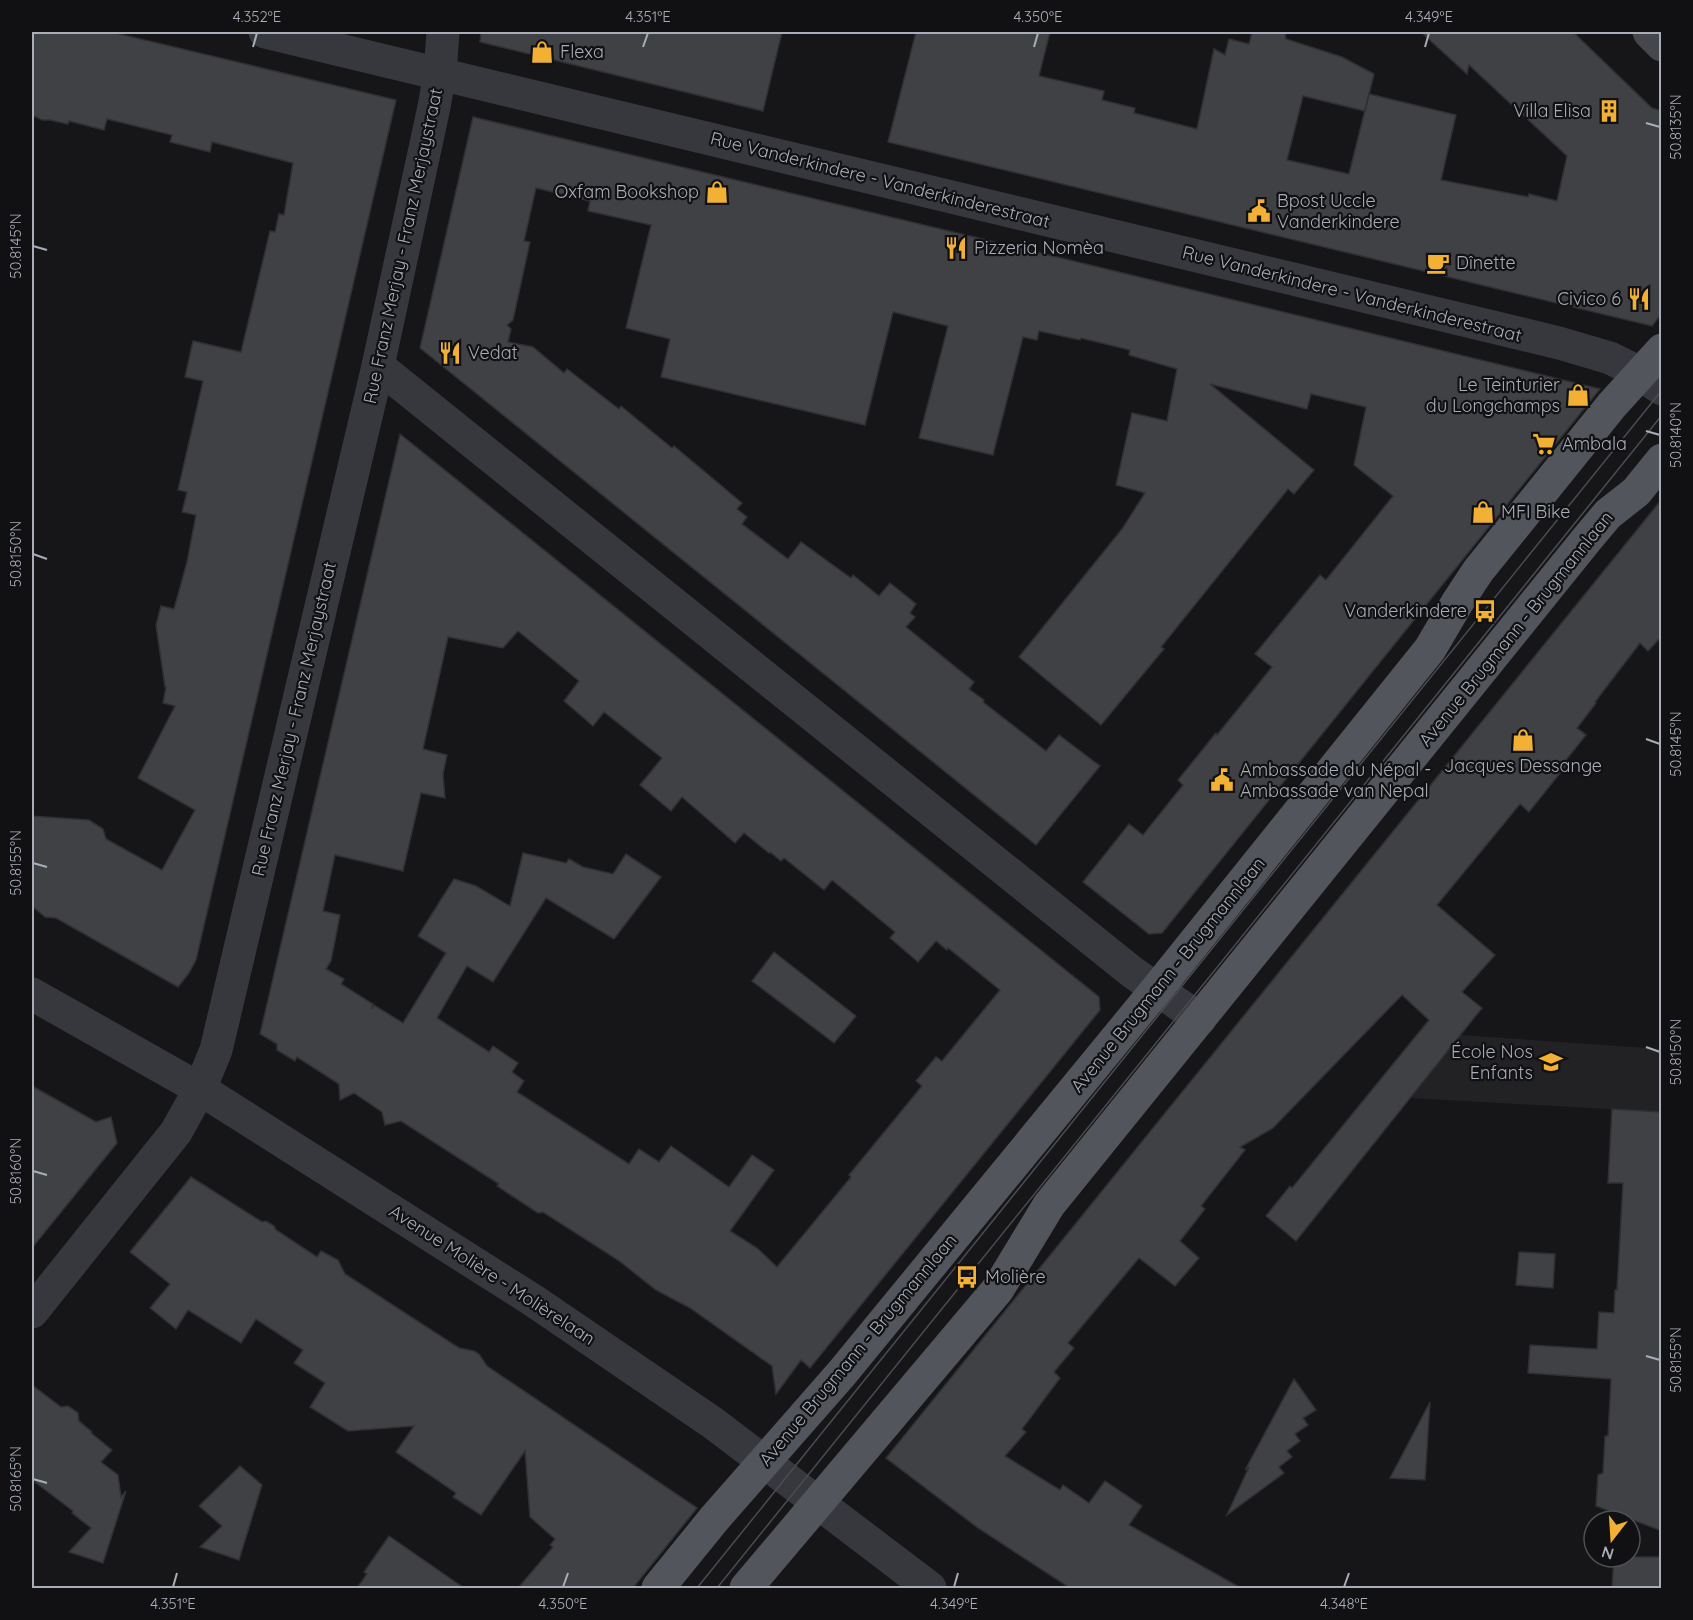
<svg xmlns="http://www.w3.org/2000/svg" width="1693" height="1620" viewBox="0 0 1693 1620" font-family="Quicksand,sans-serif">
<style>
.built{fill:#222225}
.building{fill:#404145;stroke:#303034;stroke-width:1.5;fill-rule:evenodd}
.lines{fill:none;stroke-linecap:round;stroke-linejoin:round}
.minor{stroke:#37383d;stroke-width:33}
.tertiary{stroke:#37383d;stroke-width:33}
.secondary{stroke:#45474d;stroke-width:33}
.primary{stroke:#53555c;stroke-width:33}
.tram{stroke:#4a4c52;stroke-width:1.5}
.ticks{fill:none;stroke:#a8adb8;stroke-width:2}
.labels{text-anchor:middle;stroke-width:4.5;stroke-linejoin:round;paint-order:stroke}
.poi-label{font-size:18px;fill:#a8adb8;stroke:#111113;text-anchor:start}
.street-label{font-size:18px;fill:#a8adb8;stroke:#111113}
.neatline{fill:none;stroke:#a8adb8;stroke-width:2}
.ticks-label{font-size:15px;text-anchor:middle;fill:#a8adb8}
</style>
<rect width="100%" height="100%" fill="#161618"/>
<path class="built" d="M 1461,1035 L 1661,1049 L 1661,1112 L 1410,1098 Z"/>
<g class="building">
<path d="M 32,32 L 111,32 L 396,100 L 196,960 L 189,973 L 178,987 L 56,918 L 45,917 L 32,906 L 32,816 L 89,820 L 103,829 L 106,839 L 162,870 L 195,810 L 138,778 L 175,706 L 163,703 L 166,687 L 165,687 L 156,625 L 161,606 L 174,609 L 187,562 L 196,515 L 182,512 L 187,492 L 178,490 L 203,381 L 185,377 L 193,341 L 241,352 L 270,231 L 275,232 L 279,214 L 284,215 L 293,163 L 212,142 L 210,152 L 170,142 L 172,135 L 107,119 L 104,130 L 69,121 L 68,124 L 50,120 L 42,120 L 32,115 Z"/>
<path d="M 481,32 L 782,32 L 763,111 L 480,42 Z"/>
<path d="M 916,32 L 1050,32 L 1039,76 L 1104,91 L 1102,100 L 1135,108 L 1134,113 L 1197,129 L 1214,49 L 1225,55 L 1229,39 L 1249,44 L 1252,32 L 1285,32 L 1286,39 L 1342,57 L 1374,74 L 1365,111 L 1303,96 L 1287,160 L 1349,174 L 1369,94 L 1456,115 L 1441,180 L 1528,197 L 1529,194 L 1557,201 L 1567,156 L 1469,65 L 1467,74 L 1421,32 L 1573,32 L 1652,108 L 1662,111 L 1662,313 L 1652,326 L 888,142 Z"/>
<path d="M 473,117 L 1024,249 L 1600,389 L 1162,933 L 1149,934 L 1083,882 L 1129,824 L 1143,835 L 1183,785 L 1178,780 L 1216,733 L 1217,735 L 1272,667 L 1255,654 L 1320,575 L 1326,580 L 1393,496 L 1354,465 L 1366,407 L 1311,394 L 1307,409 L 1210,384 L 1314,470 L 1294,494 L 1288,489 L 1161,647 L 1164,649 L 1101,725 L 1019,657 L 1122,529 L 1145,493 L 1116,485 L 1132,413 L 1167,421 L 1177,369 L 1129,355 L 1130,350 L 1081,338 L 1080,340 L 1039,331 L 1037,340 L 1023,337 L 993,455 L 919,438 L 948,326 L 893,312 L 865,425 L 661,377 L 670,339 L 626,328 L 651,225 L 588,211 L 590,201 L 536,188 L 524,241 L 530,242 L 513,320 L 507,325 L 511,329 L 508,342 L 533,347 L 564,373 L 567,369 L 619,409 L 621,406 L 672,448 L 674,446 L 742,503 L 737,509 L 747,517 L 742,524 L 788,559 L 801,542 L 851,578 L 853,575 L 879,596 L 890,583 L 916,604 L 910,613 L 915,617 L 906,627 L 974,682 L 969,689 L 984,700 L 983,702 L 1046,751 L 1059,735 L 1100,766 L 1036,845 L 420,348 Z"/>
<path d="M 400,434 L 1099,997 L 1100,1010 L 810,1368 L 801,1360 L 776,1394 L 772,1366 L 690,1308 L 656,1290 L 618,1260 L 543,1212 L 538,1213 L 497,1186 L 499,1184 L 401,1121 L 385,1125 L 382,1112 L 354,1093 L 340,1100 L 339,1084 L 297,1057 L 295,1061 L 277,1050 L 277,1044 L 260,1034 ZM 518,631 L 579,681 L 564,701 L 593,726 L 604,712 L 662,758 L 640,785 L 671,811 L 682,797 L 735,843 L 744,833 L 769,853 L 770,852 L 781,861 L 784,858 L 824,890 L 832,880 L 895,932 L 890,938 L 918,962 L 936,941 L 947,950 L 948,948 L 1000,990 L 942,1061 L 936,1057 L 916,1081 L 922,1086 L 849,1175 L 851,1177 L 777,1267 L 757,1248 L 730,1231 L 774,1170 L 752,1155 L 729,1187 L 671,1146 L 659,1162 L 639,1149 L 629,1164 L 517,1092 L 524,1081 L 512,1072 L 518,1063 L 493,1046 L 489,1052 L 437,1018 L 467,966 L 493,982 L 546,898 L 614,939 L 661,877 L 626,854 L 613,874 L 583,867 L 569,859 L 566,863 L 523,853 L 510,906 L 476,886 L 454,879 L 418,936 L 446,953 L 403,1023 L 374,1005 L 372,1009 L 373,1004 L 341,984 L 344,979 L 326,969 L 331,961 L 340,915 L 323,911 L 335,855 L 403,871 L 421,793 L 445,798 L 443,774 L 447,755 L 423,749 L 448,637 L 503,648 Z"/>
<path d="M 1662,499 L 1662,636 L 1648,651 L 1640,643 L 1595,702 L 1596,703 L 1577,728 L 1586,735 L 1566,760 L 1569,762 L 1529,812 L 1520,804 L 1437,905 L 1495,955 L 1462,992 L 1482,1008 L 1296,1241 L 1266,1216 L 1290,1186 L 1292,1188 L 1429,1020 L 1402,995 L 1273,1128 L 1240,1147 L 1245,1150 L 1201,1206 L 1205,1209 L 1180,1241 L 1199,1258 L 1175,1286 L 1139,1258 L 1068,1343 L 1074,1348 L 1054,1372 L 1060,1378 L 1022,1429 L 1026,1432 L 1005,1456 L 1060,1490 L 1063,1485 L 1089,1503 L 1105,1481 L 1142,1506 L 1129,1525 L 1241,1588 L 1070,1588 L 978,1528 L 886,1458 Z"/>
<path d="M 774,952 L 856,1016 L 834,1043 L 752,981 Z"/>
<path d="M 32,1086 L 96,1122 L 111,1117 L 117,1143 L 32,1248 Z"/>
<path d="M 1612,1109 L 1662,1112 L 1662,1531 L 1596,1506 L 1598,1475 L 1603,1473 L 1605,1436 L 1608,1436 L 1611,1379 L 1528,1373 L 1530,1345 L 1597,1349 L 1599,1312 L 1614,1313 L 1615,1290 L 1617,1290 L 1623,1183 L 1608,1183 Z"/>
<path d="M 191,1177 L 262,1222 L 266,1221 L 274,1226 L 276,1230 L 317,1257 L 321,1251 L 338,1260 L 345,1274 L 459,1348 L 474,1351 L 479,1354 L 487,1366 L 697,1508 L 633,1588 L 518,1588 L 553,1547 L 550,1545 L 555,1539 L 530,1517 L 525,1451 L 481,1515 L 453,1497 L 456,1493 L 396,1452 L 414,1426 L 348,1431 L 310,1407 L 325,1383 L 294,1363 L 303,1350 L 256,1319 L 241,1343 L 188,1310 L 176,1329 L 150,1308 L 170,1284 L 130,1252 Z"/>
<path d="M 1519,1252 L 1555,1254 L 1553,1288 L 1516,1285 Z"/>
<path d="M 1294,1379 L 1316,1410 L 1303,1418 L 1308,1425 L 1295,1434 L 1300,1441 L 1287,1451 L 1292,1457 L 1279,1467 L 1284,1473 L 1227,1515 L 1249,1467 L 1245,1470 Z"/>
<path d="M 32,1385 L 61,1407 L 68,1406 L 78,1413 L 79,1421 L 92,1432 L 91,1433 L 112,1450 L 101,1462 L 118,1475 L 121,1497 L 126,1491 L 103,1563 L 69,1552 L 91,1528 L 72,1513 L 73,1511 L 32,1480 Z"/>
<path d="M 1430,1402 L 1425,1480 L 1390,1478 Z"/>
<path d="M 240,1466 L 262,1485 L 239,1560 L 200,1547 L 222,1526 L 199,1506 Z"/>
<path d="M 389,1536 L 464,1588 L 357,1588 L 367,1574 L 364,1572 Z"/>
<path d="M 1614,1557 L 1662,1557 L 1662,1588 L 1612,1588 Z"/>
</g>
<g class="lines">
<g class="minor">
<path d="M 265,32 L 1559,343 L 1610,358 L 1630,368 L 1662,389"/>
<path d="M 378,366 L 1132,972 L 1200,1019"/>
<path d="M 32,1312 L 176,1132 L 200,1089 L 216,1050 L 378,366 L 434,107 L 440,73 L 443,32"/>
</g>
<path class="tertiary" d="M 32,994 L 200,1089 L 534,1301 L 713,1423 L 930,1588"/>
<path class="secondary" d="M 1649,32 L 1662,45"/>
<g class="primary">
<path d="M 658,1588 L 714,1519 L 842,1373 L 1157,989 L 1430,649 L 1457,603 L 1478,571 L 1612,405 L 1662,350"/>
<path d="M 746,1588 L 998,1289 L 1049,1205 L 1587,539 L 1608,514 L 1636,492 L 1662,460"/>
</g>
<g class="tram">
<path d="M 697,1588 L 1662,390"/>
<path d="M 717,1588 L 1662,415"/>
</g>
</g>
<path class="ticks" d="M 253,47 L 257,33M 643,47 L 648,33M 1034,47 L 1038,33M 1425,47 L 1429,33M 1646,123 L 1660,127M 33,246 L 47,250M 1646,431 L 1660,435M 33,554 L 47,559M 1646,739 L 1660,744M 33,863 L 47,867M 1646,1047 L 1660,1052M 33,1171 L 47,1175M 1646,1356 L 1660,1360M 33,1479 L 47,1483M 173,1587 L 177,1573M 563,1587 L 568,1573M 954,1587 L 958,1573M 1344,1587 L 1349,1573"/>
<defs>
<g id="shop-bare" transform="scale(1.8)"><path d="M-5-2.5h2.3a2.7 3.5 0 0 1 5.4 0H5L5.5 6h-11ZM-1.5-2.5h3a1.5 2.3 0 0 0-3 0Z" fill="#f2b134" stroke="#111113" stroke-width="2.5" paint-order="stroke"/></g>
<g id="building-bare" transform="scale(1.8)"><path d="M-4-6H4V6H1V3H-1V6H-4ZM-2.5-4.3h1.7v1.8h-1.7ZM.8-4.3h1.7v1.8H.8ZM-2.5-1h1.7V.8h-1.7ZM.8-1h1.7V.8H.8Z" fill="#f2b134" stroke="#111113" stroke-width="2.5" paint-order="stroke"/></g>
<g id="civic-bare" transform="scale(1.8)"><path d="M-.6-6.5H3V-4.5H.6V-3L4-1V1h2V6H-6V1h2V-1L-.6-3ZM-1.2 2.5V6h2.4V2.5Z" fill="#f2b134" stroke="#111113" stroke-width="2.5" paint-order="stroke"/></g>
<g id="restaurant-bare" transform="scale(1.8)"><path d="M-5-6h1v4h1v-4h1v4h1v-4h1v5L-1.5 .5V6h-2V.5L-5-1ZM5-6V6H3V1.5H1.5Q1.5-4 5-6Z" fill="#f2b134" stroke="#111113" stroke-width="2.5" paint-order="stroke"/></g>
<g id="cafe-bare" transform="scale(1.8)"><path d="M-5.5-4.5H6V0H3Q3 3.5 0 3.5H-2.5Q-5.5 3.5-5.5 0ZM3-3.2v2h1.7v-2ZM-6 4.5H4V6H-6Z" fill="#f2b134" stroke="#111113" stroke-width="2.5" paint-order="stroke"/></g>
<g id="supermarket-bare" transform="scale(1.8)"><path d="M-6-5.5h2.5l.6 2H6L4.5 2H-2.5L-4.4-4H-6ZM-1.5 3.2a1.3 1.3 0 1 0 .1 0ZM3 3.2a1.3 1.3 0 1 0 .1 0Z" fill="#f2b134" stroke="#111113" stroke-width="2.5" paint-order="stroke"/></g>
<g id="bus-bare" transform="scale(1.8)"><path d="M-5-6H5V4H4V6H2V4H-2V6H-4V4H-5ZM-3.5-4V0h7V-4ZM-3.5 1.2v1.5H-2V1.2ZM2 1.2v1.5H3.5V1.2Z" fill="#f2b134" stroke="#111113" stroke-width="2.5" paint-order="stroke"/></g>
<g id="school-bare" transform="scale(1.8)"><path d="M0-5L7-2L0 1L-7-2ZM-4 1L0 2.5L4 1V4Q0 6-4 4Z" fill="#f2b134" stroke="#111113" stroke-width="2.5" paint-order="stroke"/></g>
</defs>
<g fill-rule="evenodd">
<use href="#shop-bare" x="542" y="52"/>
<use href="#building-bare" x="1609" y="111"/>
<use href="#shop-bare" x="717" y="192"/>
<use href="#civic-bare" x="1259" y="211"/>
<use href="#restaurant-bare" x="956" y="248"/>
<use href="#cafe-bare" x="1438" y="263"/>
<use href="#restaurant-bare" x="1639" y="299"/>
<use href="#restaurant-bare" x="450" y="353"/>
<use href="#shop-bare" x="1578" y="395"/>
<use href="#supermarket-bare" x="1544" y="444"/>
<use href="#shop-bare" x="1483" y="512"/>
<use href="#bus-bare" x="1485" y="611"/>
<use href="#shop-bare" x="1523" y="740"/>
<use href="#civic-bare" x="1222" y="780"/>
<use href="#school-bare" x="1551" y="1062"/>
<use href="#bus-bare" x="967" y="1277"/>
</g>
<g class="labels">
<g class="poi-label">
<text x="560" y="58">Flexa</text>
<text x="1591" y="117" text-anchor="end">Villa Elisa</text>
<text x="699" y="198" text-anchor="end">Oxfam Bookshop</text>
<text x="1277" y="207">Bpost Uccle<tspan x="1277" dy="21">Vanderkindere</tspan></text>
<text x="974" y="254">Pizzeria Nomèa</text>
<text x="1456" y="269">Dînette</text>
<text x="1621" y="305" text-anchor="end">Civico 6</text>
<text x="468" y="359">Vedat</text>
<text x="1560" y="391" text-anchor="end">Le Teinturier<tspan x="1560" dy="21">du Longchamps</tspan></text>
<text x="1562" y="450">Ambala</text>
<text x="1501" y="518">MFI Bike</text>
<text x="1467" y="617" text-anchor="end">Vanderkindere</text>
<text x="1523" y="772" text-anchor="middle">Jacques Dessange</text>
<text x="1240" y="776">Ambassade du Népal -<tspan x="1240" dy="21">Ambassade van Nepal</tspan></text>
<text x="1533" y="1058" text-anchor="end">École Nos<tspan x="1533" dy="21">Enfants</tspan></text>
<text x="985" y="1283">Molière</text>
</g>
<g class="street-label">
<text transform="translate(880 180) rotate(14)" y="6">Rue Vanderkindere - Vanderkinderestraat</text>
<text transform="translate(403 246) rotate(-78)" y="6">Rue Franz Merjay - Franz Merjaystraat</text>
<text transform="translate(1352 294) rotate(14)" y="6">Rue Vanderkindere - Vanderkinderestraat</text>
<text transform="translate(1516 629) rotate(-51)" y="6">Avenue Brugmann - Brugmannlaan</text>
<text transform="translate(294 719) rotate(-77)" y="6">Rue Franz Merjay - Franz Merjaystraat</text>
<text transform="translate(1168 975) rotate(-51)" y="6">Avenue Brugmann - Brugmannlaan</text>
<text transform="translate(492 1275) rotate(33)" y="6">Avenue Molière - Molièrelaan</text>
<text transform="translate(858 1350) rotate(-50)" y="6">Avenue Brugmann - Brugmannlaan</text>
</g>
</g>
<rect width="1693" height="1620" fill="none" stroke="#111113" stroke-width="66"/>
<g transform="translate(1612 1539) rotate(197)"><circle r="28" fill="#111113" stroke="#4d4f55" stroke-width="1.5"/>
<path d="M0-4.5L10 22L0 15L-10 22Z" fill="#f2b134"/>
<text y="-9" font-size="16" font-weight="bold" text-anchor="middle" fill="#a8adb8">N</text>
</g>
<rect x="33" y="33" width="1627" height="1554" class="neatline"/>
<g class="ticks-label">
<text x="257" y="22">4.352°E</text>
<text x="648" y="22">4.351°E</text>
<text x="1038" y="22">4.350°E</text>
<text x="1429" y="22">4.349°E</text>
<text transform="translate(1676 127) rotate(-90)" y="5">50.8135°N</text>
<text transform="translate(16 246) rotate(-90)" y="5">50.8145°N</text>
<text transform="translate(1676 435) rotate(-90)" y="5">50.8140°N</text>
<text transform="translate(16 554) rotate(-90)" y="5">50.8150°N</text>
<text transform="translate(1676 744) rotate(-90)" y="5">50.8145°N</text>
<text transform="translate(16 863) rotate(-90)" y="5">50.8155°N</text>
<text transform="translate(1676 1052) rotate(-90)" y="5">50.8150°N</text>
<text transform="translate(16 1171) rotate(-90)" y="5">50.8160°N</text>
<text transform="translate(1676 1360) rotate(-90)" y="5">50.8155°N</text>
<text transform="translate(16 1479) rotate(-90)" y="5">50.8165°N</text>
<text x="173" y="1609">4.351°E</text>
<text x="563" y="1609">4.350°E</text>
<text x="954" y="1609">4.349°E</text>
<text x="1344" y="1609">4.348°E</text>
</g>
</svg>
